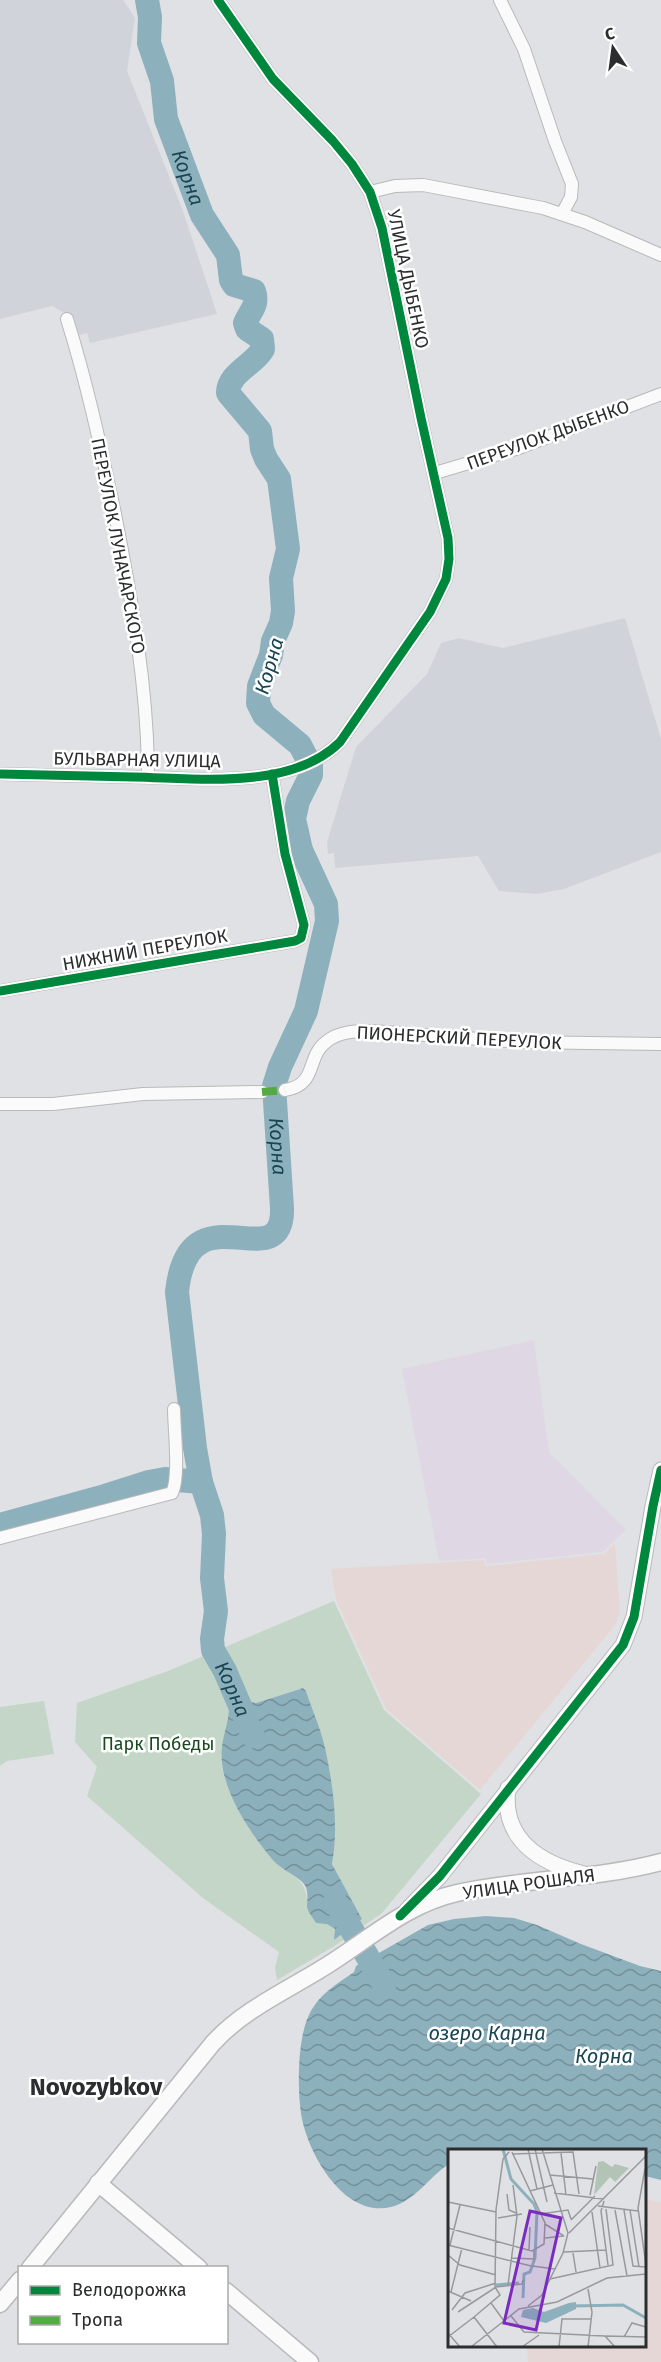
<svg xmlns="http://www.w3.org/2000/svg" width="661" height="2362" viewBox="0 0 661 2362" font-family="'Fira Sans',sans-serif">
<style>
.commercial{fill:#dfd8e4}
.built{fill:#d1d3db}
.education{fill:#e6d7d7}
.green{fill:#c4d6c7;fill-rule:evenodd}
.water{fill:url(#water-waves)}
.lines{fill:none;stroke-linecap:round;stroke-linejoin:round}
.river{stroke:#8db0bd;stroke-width:24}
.minor-casing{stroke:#b9b9bb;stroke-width:14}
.tertiary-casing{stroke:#b9b9bb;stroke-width:17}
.secondary-casing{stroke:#b9b9bb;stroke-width:19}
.minor{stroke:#fafafb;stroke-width:12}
.tertiary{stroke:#fafafb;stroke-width:15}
.secondary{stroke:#fafafb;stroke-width:16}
.quiet{stroke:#54ab44;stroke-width:8;stroke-dasharray:15 8;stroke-linecap:butt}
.cycleway-casing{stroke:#fff;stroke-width:13}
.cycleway{stroke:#00873e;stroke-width:9}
.labels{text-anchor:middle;stroke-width:5;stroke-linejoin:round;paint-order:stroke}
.street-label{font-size:18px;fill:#2c2d2e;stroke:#fff}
.park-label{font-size:18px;fill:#184a20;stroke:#fff}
.water-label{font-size:20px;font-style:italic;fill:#194552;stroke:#fff}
.district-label{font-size:24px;font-weight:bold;fill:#2c2d2e;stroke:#fff}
.inset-river{fill:none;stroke:#8db0bd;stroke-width:3}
.inset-road{fill:none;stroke:#98999b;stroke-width:1.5}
.view{fill:#7b2cbf;fill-opacity:0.15;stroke:#7b2cbf;stroke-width:3}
.inset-edge{fill:none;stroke:#2c2d2e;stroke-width:3}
</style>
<defs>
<pattern id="water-waves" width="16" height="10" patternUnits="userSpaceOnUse" patternTransform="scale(1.5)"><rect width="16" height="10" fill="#8db0bd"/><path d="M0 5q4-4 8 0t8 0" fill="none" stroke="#73909a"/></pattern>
</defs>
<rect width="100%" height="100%" fill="#e0e1e4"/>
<path class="commercial" d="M 534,1340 L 549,1452 L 626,1530 L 603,1552 L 487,1564 L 486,1558 L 439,1561 L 402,1369 Z"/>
<g class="built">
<path d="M 0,0 L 123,0 L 135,18 L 127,71 L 183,211 L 217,314 L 90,343 L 87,333 L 75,336 L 70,316 L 52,306 L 0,319 Z"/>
<path d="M 625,618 L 661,739 L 661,852 L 564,889 L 536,894 L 499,891 L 478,856 L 335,868 L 334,853 L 328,854 L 327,842 L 356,747 L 427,674 L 441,643 L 459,638 L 503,648 Z"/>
</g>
<g class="education">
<path d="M 615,1543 L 620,1612 L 615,1625 L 480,1790 L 386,1709 L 336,1600 L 331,1569 L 484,1560 L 485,1566 L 604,1554 Z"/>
<path d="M 645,2199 L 661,2202 L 661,2362 L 528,2362 L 527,2346 L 644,2346 Z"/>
</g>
<g class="green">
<path d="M 334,1601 L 384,1710 L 481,1794 L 382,1913 L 333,1947 L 277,1980 L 275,1968 L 279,1952 L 203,1898 L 87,1796 L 97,1767 L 75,1742 L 77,1703 L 168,1671 ZM 299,1689 L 306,1691 L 309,1702 C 321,1753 343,1811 332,1864 L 362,1919 L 335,1939 L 335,1929 L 307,1909 C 309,1878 293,1878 273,1860 C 267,1854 262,1845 257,1838 C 239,1812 217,1779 222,1745 C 224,1736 228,1728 229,1719 L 256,1703 Z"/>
<path d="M 44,1701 L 54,1754 L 7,1761 L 0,1766 L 0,1707 Z"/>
</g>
<g class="water">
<path d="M 303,1688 L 306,1691 C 312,1710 321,1729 325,1748 C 333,1784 339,1828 332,1864 L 362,1919 L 334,1940 L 335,1929 L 327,1924 L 316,1923 C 313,1918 308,1912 307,1907 C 307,1900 309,1890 304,1884 C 299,1877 280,1869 271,1858 C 248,1830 217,1784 222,1746 C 224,1733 228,1723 229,1710 L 250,1702 L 256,1703 Z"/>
<path d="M 486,1916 L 514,1918 L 537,1925 L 581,1944 L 640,1966 L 661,1971 L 661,2180 L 645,2176 L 644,2150 L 450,2150 L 449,2164 C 429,2177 415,2201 391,2207 C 345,2218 310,2157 302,2119 C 297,2093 297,2039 309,2015 C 318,1995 337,1984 354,1972 L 356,1966 L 428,1925 L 454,1919 Z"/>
</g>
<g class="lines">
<g class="river">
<path id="s1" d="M 147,0 L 150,17 L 149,43 L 162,81 L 166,119 L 202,215 L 228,255 L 231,280 L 234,285 L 254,291 C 259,305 250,311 245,323 L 247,329 L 262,339 L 263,349 C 254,365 228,373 228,393 L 260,431 L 262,449 L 266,459 L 279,479 L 288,549 L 281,578 L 283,611 L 281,623 L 273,641 L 271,655 L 259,686 L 258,703 L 264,715 L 300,745 L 311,766 L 311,775 L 298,801 L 294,819 L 301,850 L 326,904 L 327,921 L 306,1011 L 280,1067 L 274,1086 L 282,1208 C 284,1282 188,1184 177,1292 L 195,1448 L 201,1482 L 212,1515 L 214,1534 L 212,1578 L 216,1611 L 212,1639 L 213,1650 L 225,1671 L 253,1736"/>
<path d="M 0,1525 L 105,1496 L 149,1482 L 165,1479 L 201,1482"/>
<path d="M 335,1901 L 384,1985"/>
</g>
<g class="minor-casing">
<g id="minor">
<path d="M 500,0 L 524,49 L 555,141 L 572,184 L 571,197 L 562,214"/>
<path d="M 370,192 L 395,186 L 423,185 L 543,208 L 585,222 L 661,255"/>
<path d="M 67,319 C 87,383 101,448 115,514 C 132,601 148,689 148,777"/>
<path d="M 435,473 L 519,448 L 661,394"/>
<path d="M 0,774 C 44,775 89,776 133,777 C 196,778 291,791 340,742 L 430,612 L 446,579 L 449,559 L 448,538 L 421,418 L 382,228 L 370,192 L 352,164 L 333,141 L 273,79 L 218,0"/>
<path d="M 0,991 L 295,941 L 301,938 L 304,925 L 285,854 L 272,774"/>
<path d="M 285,1090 C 318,1085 306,1057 326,1042 C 339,1031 357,1031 372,1031 L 519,1042 L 661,1044"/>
<path d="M 0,1104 L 53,1104 L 143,1094 L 262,1092"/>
<path d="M 0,1538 L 172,1493 C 180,1477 174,1428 174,1409"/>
</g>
</g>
<g class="tertiary-casing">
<g id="tertiary">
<path d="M 508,1788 C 501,1839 539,1863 584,1874"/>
<path d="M 407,1910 L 440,1876 L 623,1645 L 634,1617 L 653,1506 L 661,1470"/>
</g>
</g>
<g class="secondary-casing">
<g id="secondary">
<path d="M 98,2183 L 199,2268"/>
<path d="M 30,2268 L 213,2043 C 244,2009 288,1990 326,1966 C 369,1939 407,1904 457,1893 C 525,1878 594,1880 661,1862"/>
<path d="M 226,2291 L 310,2362"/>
<path d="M 0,2304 L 20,2280"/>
</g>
</g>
<use href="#minor" class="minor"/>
<use href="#tertiary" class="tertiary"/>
<use href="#secondary" class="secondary"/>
<path class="quiet" d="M 262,1092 L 285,1090"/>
<g class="cycleway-casing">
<g id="cycleway">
<path d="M 0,774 C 44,775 89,776 133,777 C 196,778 291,791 340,742 L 430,612 L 446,579 L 449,559 L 448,538 L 421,418 L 382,228 L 370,192 L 352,164 L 333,141 L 273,79 L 218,0"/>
<path d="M 0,991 L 295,941 L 301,938 L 304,925 L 285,854 L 272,774"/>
<path d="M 400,1916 L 440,1876 L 623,1645 L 634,1617 L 653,1506 L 661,1470"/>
</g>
</g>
<use href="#cycleway" class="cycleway"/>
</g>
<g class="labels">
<g class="street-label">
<text transform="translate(408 279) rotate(78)" y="6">УЛИЦА ДЫБЕНКО</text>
<text transform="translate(548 435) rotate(-20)" y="6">ПЕРЕУЛОК ДЫБЕНКО</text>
<text transform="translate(118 546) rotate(79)" y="6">ПЕРЕУЛОК ЛУНАЧАРСКОГО</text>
<text transform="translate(137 760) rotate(1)" y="6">БУЛЬВАРНАЯ УЛИЦА</text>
<text transform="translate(145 950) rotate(-10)" y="6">НИЖНИЙ ПЕРЕУЛОК</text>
<text transform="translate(459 1038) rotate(3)" y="6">ПИОНЕРСКИЙ ПЕРЕУЛОК</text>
<text transform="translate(529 1884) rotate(-8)" y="6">УЛИЦА РОШАЛЯ</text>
</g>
<g class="park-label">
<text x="158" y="1750">Парк Победы</text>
</g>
<g class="water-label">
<text dy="7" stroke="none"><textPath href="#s1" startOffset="184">Корна</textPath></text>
<text transform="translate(269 666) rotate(-74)" y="7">Корна</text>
<text dy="7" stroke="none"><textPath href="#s1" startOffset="1266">Корна</textPath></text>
<text dy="7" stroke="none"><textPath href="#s1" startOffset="1894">Корна</textPath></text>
<text x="487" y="2040">озеро Карна</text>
<text x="604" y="2063">Корна</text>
</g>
<g class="district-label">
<text x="96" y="2095">Novozybkov</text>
</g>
</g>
<g transform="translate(448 2149)">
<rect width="198" height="198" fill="#e0e1e4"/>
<path d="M 155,12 L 164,18 L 167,15 L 181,19 L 167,33 L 162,28 L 146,46 L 150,13 Z" fill="#b2c4b5"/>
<path d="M 121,154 L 128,153 L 128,160 L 98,174 L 73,168 L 75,161 L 85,159 L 96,163 Z" fill="#8db0bd"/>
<path class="inset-river" d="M 55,0 L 63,30 L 86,55 L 89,63 L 87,109 L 82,123 L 76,125 L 75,149M 48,136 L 71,134M 124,157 L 175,156 L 198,169"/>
<path class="inset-road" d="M 80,0 L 89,40M 87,0 L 99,53M 113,4 L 118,46M 64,5 L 125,3 L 131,45M 197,20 L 190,59 L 198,116M 102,26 L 145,30M 82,42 L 105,36M 106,44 L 156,50M 59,45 L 61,61 L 68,64M 142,46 L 148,17M 156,52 L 153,62 L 160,116M 0,53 L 48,63M 150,57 L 190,62M 167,61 L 179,127M 176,61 L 185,117 L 198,118M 182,61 L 191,118M 144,63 L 152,119M 92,65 L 120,61 L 123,70M 50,69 L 74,65M 123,71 L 147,47M 97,75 L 116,87M 0,79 L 84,102 L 96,95 L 97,74 L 64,3M 121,84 L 198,7M 97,89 L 116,87M 0,96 L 83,117M 2,96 L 12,56M 81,101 L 82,78M 116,103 L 158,101M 125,104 L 128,123M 0,106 L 12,116 L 48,126M 63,109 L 86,110 L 86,102M 84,117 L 107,120M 102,130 L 165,116 L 158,60M 60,136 L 69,67 L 65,36M 140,140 L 144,163 L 140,198M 0,142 L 23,152M 3,143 L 14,99M 43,154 L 56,172M 80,157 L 94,146 L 115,104 L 120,84 L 94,0M 4,161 L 17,144 L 48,134M 10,163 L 48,138 L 74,135 L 75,131M 63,167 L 76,183 L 157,187 L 167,198M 0,184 L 12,198M 158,187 L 198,188M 0,188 L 26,168M 176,188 L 184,174 L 198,178M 23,198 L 71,160 L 109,153 L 159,129 L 198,125M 49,198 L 26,168 L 52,146 L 47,138 L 48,61 L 55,10 L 61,3M 74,198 L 91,186M 111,198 L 114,170 L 143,170"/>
<path class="view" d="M 82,62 L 113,69 L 88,181 L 56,174 Z"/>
<rect width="198" height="198" class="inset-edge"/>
</g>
<rect x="18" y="2266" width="210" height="78" fill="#ffffff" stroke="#ababab" stroke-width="1.5"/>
<rect x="30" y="2286" width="30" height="9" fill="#00873e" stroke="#ababab" stroke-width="1.5"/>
<text x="72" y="2296" font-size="18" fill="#2c2d2e">Велодорожка</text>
<rect x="30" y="2316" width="30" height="9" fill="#54ab44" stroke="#ababab" stroke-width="1.5"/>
<text x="72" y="2326" font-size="18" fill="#2c2d2e">Тропа</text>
<g transform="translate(613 48) rotate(347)" stroke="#ffffff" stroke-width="4.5" paint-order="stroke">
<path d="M0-4.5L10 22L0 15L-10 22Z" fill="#2c2d2e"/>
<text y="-9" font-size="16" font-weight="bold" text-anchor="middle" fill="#2c2d2e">С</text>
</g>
</svg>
